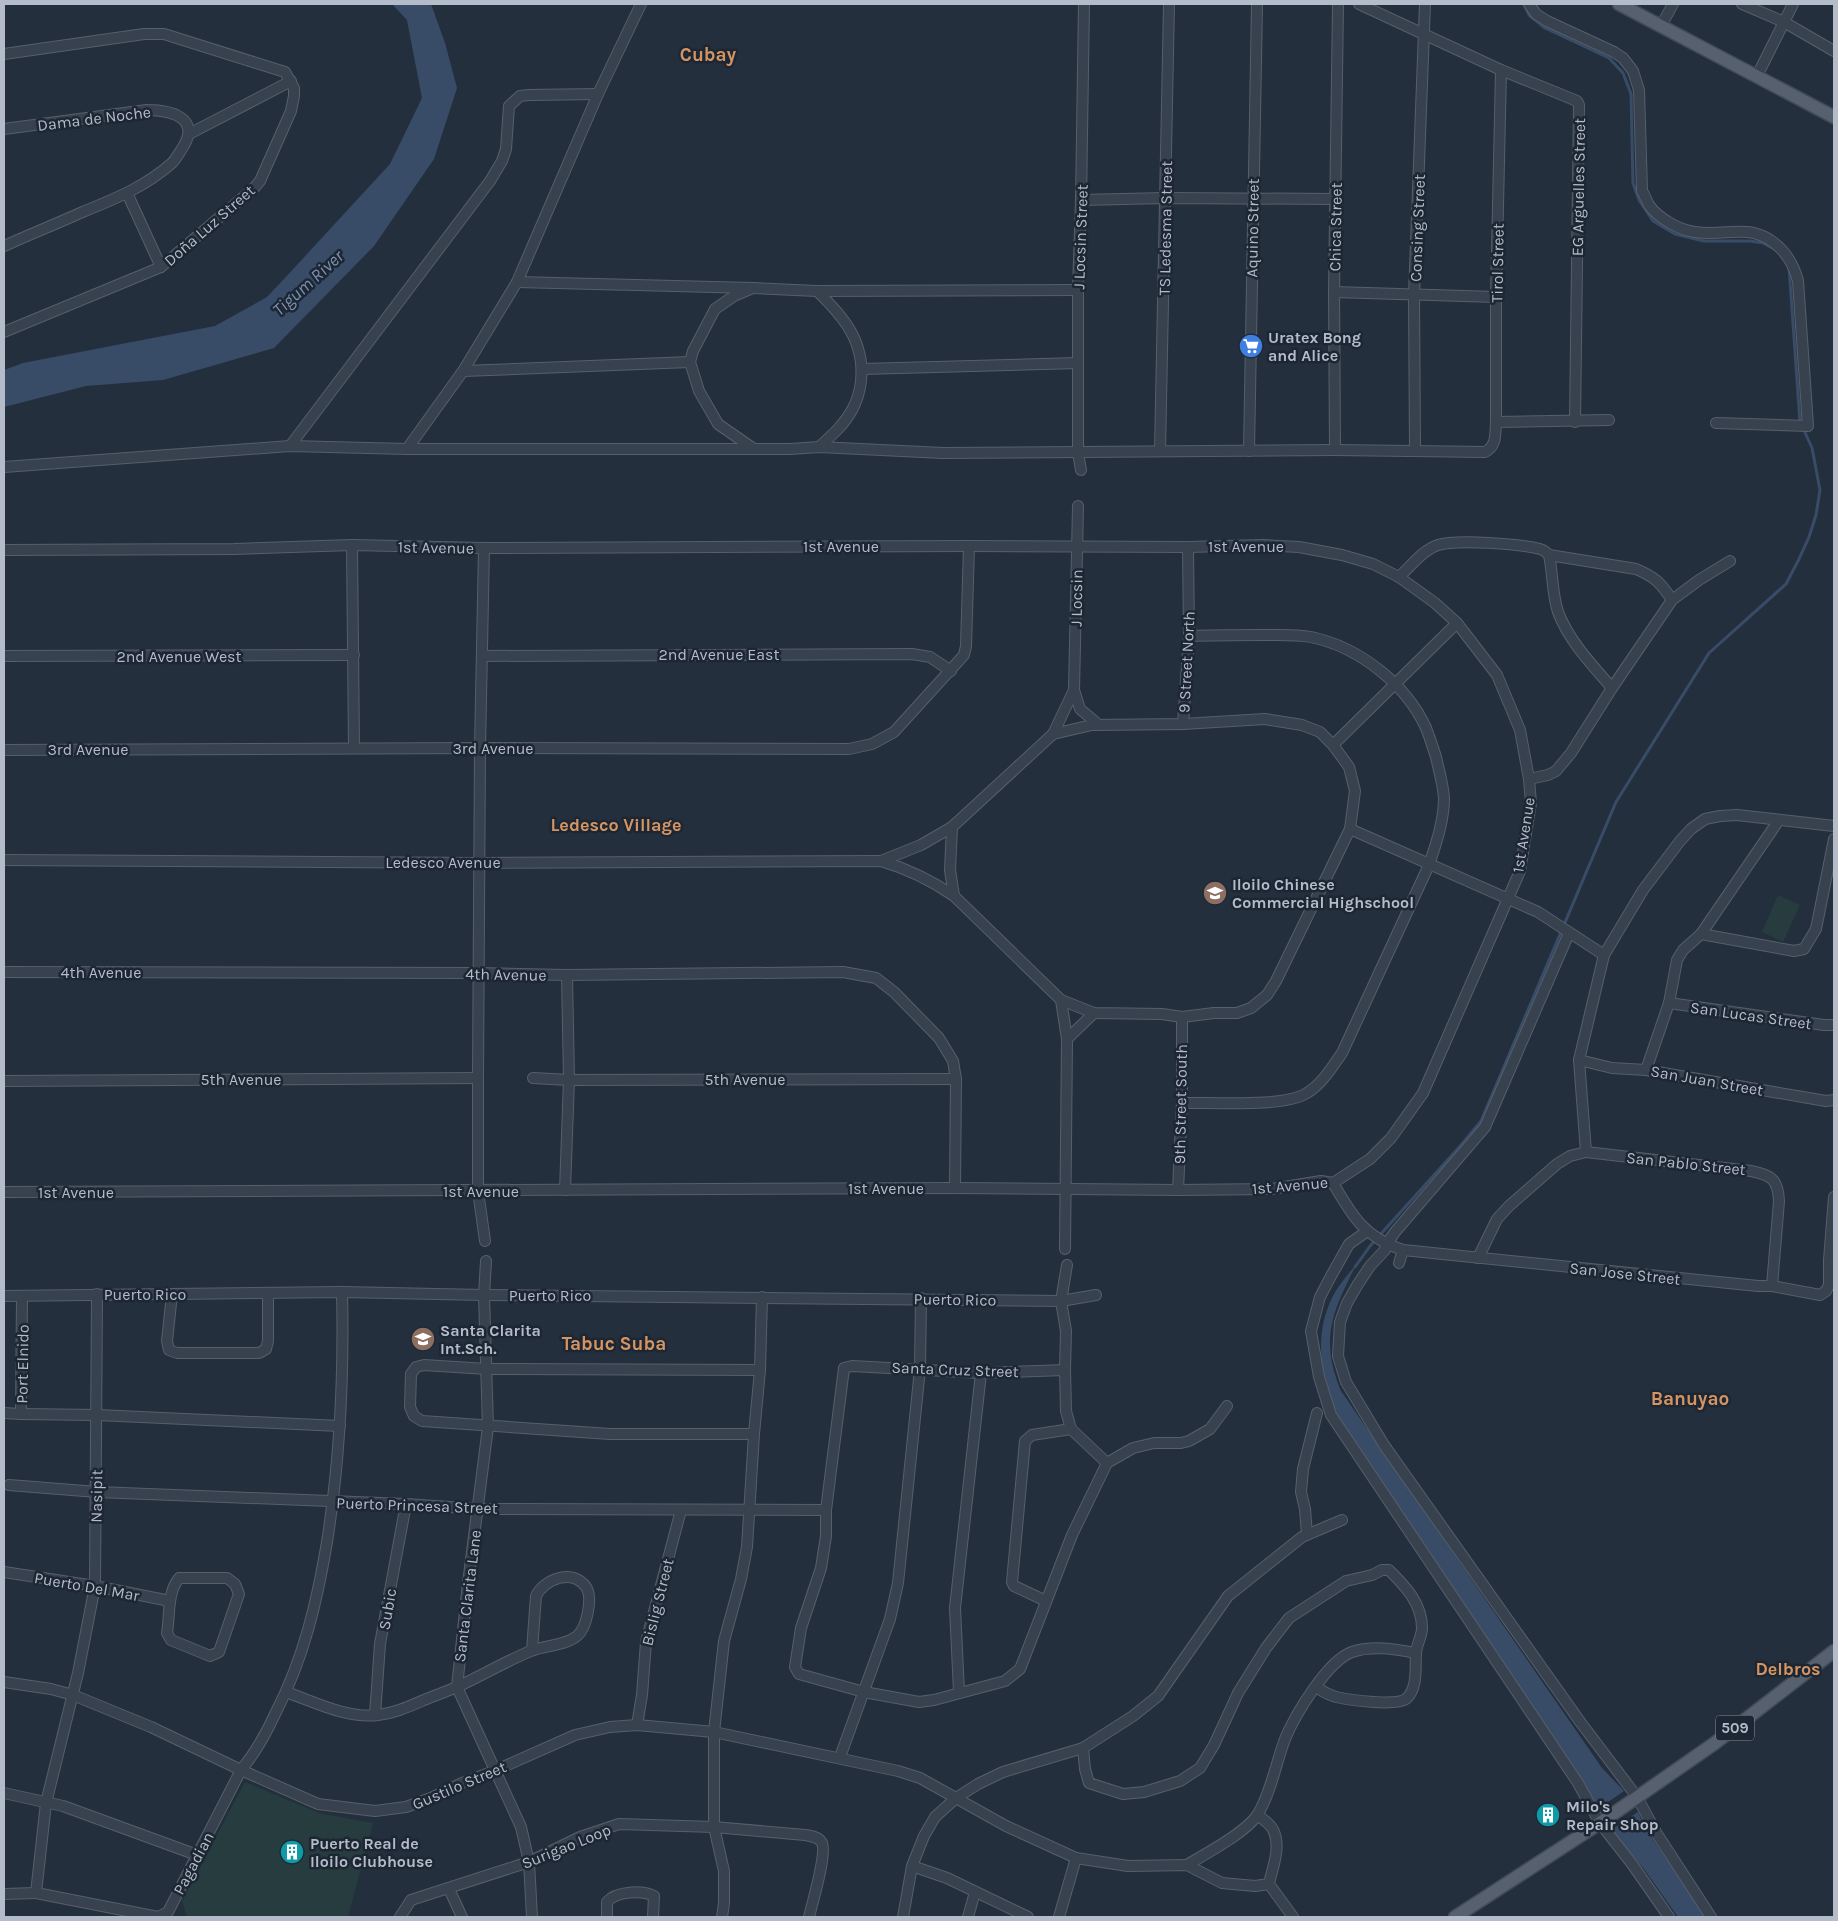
<svg xmlns="http://www.w3.org/2000/svg" width="1838" height="1921" viewBox="0 0 1838 1921" font-family="Karla,sans-serif">
<style>
.green{fill:#263c3f}
.water{fill:#394c67}
.lines{fill:none;stroke-linecap:round;stroke-linejoin:round}
.stream{stroke:#394c67;stroke-width:3}
.minor-casing{stroke:#565f6c;stroke-width:12}
.major-casing{stroke:#414a57;stroke-width:15}
.minor{stroke:#38414e;stroke-width:10}
.major{stroke:#56606e;stroke-width:12}
.labels{text-anchor:middle;stroke-width:5;stroke-linejoin:round;paint-order:stroke}
.shield{fill:#1d2633;stroke:#878f9c;stroke-width:1}
.shield-label{font-size:15px;font-weight:bold;fill:#b4bcc9}
.street-label{font-size:16px;fill:#b4bcc9;stroke:#1d2633}
.poi-label{font-size:16px;font-weight:bold;fill:#b4bcc9;stroke:#1d2633;text-anchor:start}
.water-label{font-size:18px;font-style:italic;fill:#7c92b1;stroke:#1d2633}
.neighbourhood-label{font-size:18px;font-weight:bold;fill:#d59563;stroke:#1d2633}
.quarter-label{font-size:19px;font-weight:bold;fill:#d59563;stroke:#1d2633}
</style>
<rect width="100%" height="100%" fill="#242f3e"/>
<g class="green">
<path d="M 1778,895 L 1800,905 L 1783,942 L 1762,932 Z"/>
<path d="M 245,1782 L 319,1813 L 373,1823 L 348,1917 L 187,1917 L 182,1901 Z"/>
</g>
<g class="water">
<path d="M 392,4 L 431,4 L 445,43 L 457,88 L 434,159 L 374,246 L 274,348 L 163,380 L 86,386 L 4,407 L 4,370 L 23,363 L 215,326 L 267,297 L 284,279 L 390,164 L 422,98 L 407,20 Z"/>
<path d="M 1357,1263 C 1333,1311 1319,1338 1341,1391 L 1602,1768 L 1624,1791 L 1598,1809 L 1590,1799 L 1585,1784 L 1334,1414 C 1322,1374 1313,1337 1332,1298 C 1338,1285 1349,1274 1357,1263 Z"/>
<path d="M 1638,1812 L 1645,1828 L 1706,1917 L 1678,1917 L 1644,1869 L 1611,1830 Z"/>
</g>
<g class="lines">
<g class="stream">
<path d="M 1524,4 L 1529,15 L 1545,28 L 1609,58 L 1623,73 L 1631,94 L 1633,183 L 1639,200 L 1653,221 L 1675,234 L 1704,241 L 1750,241 L 1763,243 L 1776,250"/>
<path d="M 1789,267 L 1800,423"/>
<path d="M 1355,1267 L 1370,1246 L 1462,1144 L 1481,1121 L 1616,802 L 1709,653 L 1786,584 L 1798,561 L 1809,537 L 1816,515 L 1820,490 L 1812,448 L 1803,428"/>
</g>
<g class="minor-casing">
<g id="minor">
<path d="M 641,4 L 598,94 L 517,282 L 753,288 L 817,291 L 1078,290"/>
<path d="M 1359,4 L 1501,70 L 1577,101 L 1579,105 L 1575,422"/>
<path d="M 1529,4 L 1536,14 L 1547,21 L 1614,52 L 1623,58 L 1633,71 L 1639,90 L 1642,191 C 1645,195 1646,200 1649,205 C 1658,218 1679,230 1695,232 C 1729,237 1754,220 1782,250 C 1791,260 1795,269 1798,281 L 1808,426 L 1716,423"/>
<path d="M 1742,4 L 1784,22 L 1834,51"/>
<path d="M 1661,26 L 1673,4"/>
<path d="M 4,54 L 144,34 L 164,34 L 285,72 L 294,88 L 294,96 L 291,111 L 260,181 L 254,188 L 161,267 L 4,332"/>
<path d="M 1757,76 L 1793,4"/>
<path d="M 4,129 L 147,110 C 171,110 201,118 183,147 C 179,153 176,159 172,163 C 146,186 117,198 85,211 C 58,223 31,234 4,246"/>
<path d="M 189,134 L 291,81"/>
<path d="M 127,193 L 161,267"/>
<path d="M 1081,200 L 1165,198 L 1335,199"/>
<path d="M 517,282 L 463,371 L 407,449 L 753,449"/>
<path d="M 753,288 L 734,296 L 715,309 L 693,351 L 690,362 L 699,391 L 718,424 L 754,449 L 790,449 L 819,447 L 943,453 L 1335,450 L 1485,452 C 1497,446 1495,434 1496,422 L 1496,297 L 1501,70"/>
<path d="M 817,291 C 844,317 865,342 861,381 C 860,390 857,401 852,410 C 844,425 831,436 819,447"/>
<path d="M 1334,292 L 1496,297"/>
<path d="M 862,369 L 1078,363"/>
<path d="M 463,371 L 690,362"/>
<path d="M 1496,422 L 1609,420"/>
<path d="M 290,446 L 490,181 L 502,161 L 506,149 L 509,106 L 520,96 L 529,95 L 598,94"/>
<path d="M 1335,450 L 1334,292 L 1338,4"/>
<path d="M 1160,451 L 1169,4"/>
<path d="M 1249,451 L 1257,4"/>
<path d="M 1415,451 L 1414,295 L 1425,4"/>
<path d="M 4,467 L 290,446 L 407,449"/>
<path d="M 1081,470 L 1078,453 L 1078,290 L 1081,200 L 1084,4"/>
<path d="M 352,545 L 354,748"/>
<path d="M 484,548 L 480,748 L 478,1078 L 478,1191 L 485,1241"/>
<path d="M 4,550 L 234,549 L 352,545 L 484,548 L 969,546 L 1188,547 L 1263,545 L 1299,547 L 1342,555 L 1373,564 L 1399,577 L 1435,603 L 1457,623 L 1497,675 L 1520,730 L 1529,779 L 1531,803 L 1520,871 L 1423,1093 L 1391,1138 L 1370,1159 L 1333,1183 L 1321,1181 L 1272,1189 L 1178,1190 L 955,1188 L 4,1192"/>
<path d="M 1549,555 C 1553,574 1552,594 1558,612 C 1569,641 1592,665 1612,688"/>
<path d="M 1399,577 C 1411,566 1423,550 1438,545 C 1456,539 1521,544 1540,549 C 1544,550 1546,552 1549,555 L 1636,569 C 1655,577 1661,583 1672,600"/>
<path d="M 4,656 L 354,655"/>
<path d="M 482,656 L 912,654 L 930,657 L 951,671"/>
<path d="M 1074,690 L 1080,709 L 1099,725"/>
<path d="M 1183,724 L 1189,636 L 1188,547"/>
<path d="M 1333,745 L 1457,623"/>
<path d="M 4,750 L 480,748 L 849,749 L 872,744 L 894,732 L 964,655 L 966,646 L 969,546"/>
<path d="M 1529,779 L 1548,775 L 1556,771 L 1571,753 L 1612,688 L 1672,600 L 1699,580 L 1730,561"/>
<path d="M 952,827 L 1053,734 L 1074,690 L 1078,506"/>
<path d="M 1350,829 L 1538,912 L 1604,955"/>
<path d="M 4,860 L 480,863 L 881,861 C 908,869 931,880 954,896 L 1061,1000 L 1094,1013 L 1162,1014 L 1182,1017 L 1214,1013 L 1237,1013 L 1251,1008 L 1267,995 L 1276,981 L 1350,829 L 1355,791 L 1349,767 L 1333,745 L 1320,732 L 1302,725 L 1265,719 L 1183,724 L 1092,725 L 1053,734"/>
<path d="M 881,861 L 921,845 L 952,827 L 950,870 L 954,896"/>
<path d="M 1569,933 L 1485,1127 L 1395,1232 L 1386,1245 L 1385,1250 L 1370,1266 L 1358,1284 L 1347,1303 L 1340,1322 L 1338,1356 L 1346,1382 L 1384,1445 L 1581,1723 L 1637,1797 L 1657,1834 L 1711,1917"/>
<path d="M 1701,934 L 1794,951 L 1804,949 L 1816,929 L 1834,839"/>
<path d="M 4,972 L 480,973 L 567,975 L 843,972 L 876,978 L 894,992 L 939,1038 L 953,1061 L 956,1079 L 955,1188"/>
<path d="M 1061,1000 L 1067,1039 L 1065,1249"/>
<path d="M 1669,1003 L 1824,1025 L 1834,1025"/>
<path d="M 1067,1039 L 1094,1013"/>
<path d="M 1579,1060 L 1612,1068 L 1646,1070 L 1826,1101 L 1834,1100"/>
<path d="M 1646,1070 L 1669,1003 L 1677,960 L 1683,950 L 1701,934 L 1779,820"/>
<path d="M 533,1078 L 569,1080 L 956,1079"/>
<path d="M 4,1081 L 478,1078"/>
<path d="M 1182,1103 C 1212,1102 1283,1108 1307,1093 C 1322,1084 1332,1067 1342,1053 L 1429,865 C 1436,844 1444,821 1444,798 C 1443,784 1439,771 1436,757 C 1433,748 1430,738 1426,728 C 1406,684 1359,647 1311,637 C 1295,634 1278,635 1262,635 C 1237,635 1213,635 1189,636"/>
<path d="M 1586,1152 L 1751,1171 C 1771,1175 1778,1179 1779,1201 L 1772,1286"/>
<path d="M 1333,1183 C 1352,1216 1365,1238 1403,1250 L 1758,1286 L 1772,1286 L 1820,1295 L 1826,1291 L 1829,1285 L 1829,1260 L 1834,1197"/>
<path d="M 565,1190 L 569,1080 L 567,975"/>
<path d="M 1178,1190 L 1182,1103 L 1182,1017"/>
<path d="M 1366,1232 L 1349,1244 L 1331,1276 L 1320,1297 L 1311,1331 L 1319,1377 L 1331,1415 L 1578,1783 L 1600,1823 L 1632,1864 L 1669,1917"/>
<path d="M 1478,1258 L 1497,1219 L 1509,1206 L 1557,1164 L 1570,1156 L 1586,1152 L 1579,1060 L 1604,955 L 1643,890 L 1680,841 L 1691,829 L 1705,819 L 1720,816 L 1737,815 L 1834,826"/>
<path d="M 486,1261 L 484,1295 L 488,1427 L 468,1583 L 457,1687 L 521,1827 L 529,1862 L 532,1917"/>
<path d="M 1399,1263 L 1403,1250"/>
<path d="M 1067,1265 L 1061,1301 L 1066,1331 L 1065,1370 L 1066,1411 L 1071,1429 L 1107,1463"/>
<path d="M 97,1294 L 95,1586 L 78,1673 L 46,1803 L 36,1893 L 158,1917 L 168,1912 L 241,1770 C 256,1752 266,1734 276,1712 C 304,1658 317,1601 327,1542 C 340,1459 344,1375 342,1292"/>
<path d="M 172,1294 L 167,1341 L 169,1350 L 177,1353 L 259,1353 L 266,1349 L 268,1341 L 268,1293"/>
<path d="M 4,1296 L 342,1292 L 484,1295 L 1061,1301 L 1096,1295"/>
<path d="M 1065,1370 L 981,1373 L 852,1366 L 844,1368 L 826,1510 L 826,1536 L 821,1568 L 801,1628 L 795,1667 L 799,1674 L 864,1692 L 919,1702 L 934,1700 L 1005,1681 L 1020,1669 L 1072,1535 L 1107,1463 L 1133,1448 L 1154,1443 L 1181,1443 L 1189,1441 L 1210,1429 L 1227,1406"/>
<path d="M 4,1413 L 21,1414 L 22,1296"/>
<path d="M 21,1414 L 97,1415 L 340,1426"/>
<path d="M 754,1434 L 610,1434 L 422,1421 L 414,1416 L 410,1407 L 411,1374 L 416,1367 L 424,1365 L 487,1369 L 760,1370"/>
<path d="M 9,1485 L 97,1492 L 406,1504 L 478,1509 L 826,1510"/>
<path d="M 1307,1534 L 1305,1509 L 1301,1492 L 1303,1469 L 1317,1413"/>
<path d="M 4,1572 L 95,1586 L 170,1601"/>
<path d="M 179,1578 L 227,1578 L 235,1584 L 239,1594 L 219,1652 L 210,1656 L 171,1640 L 167,1633 C 170,1616 167,1593 179,1578 Z"/>
<path d="M 1046,1601 L 1014,1586 L 1012,1582 L 1025,1441 L 1032,1435 L 1071,1429"/>
<path d="M 4,1682 L 51,1689 L 73,1695 L 151,1727 L 241,1770 L 318,1804 L 375,1811 L 406,1807 L 431,1798 L 462,1783 L 494,1771 L 575,1735 L 610,1727 L 637,1725 L 714,1732 L 898,1771 L 920,1778 L 1006,1826 L 1076,1858 L 1128,1866 L 1187,1865 L 1222,1883 L 1255,1886 L 1269,1884"/>
<path d="M 286,1692 C 315,1702 347,1719 378,1715 C 395,1713 408,1707 424,1700 C 436,1695 448,1691 459,1686 C 483,1675 506,1661 531,1651 C 545,1645 565,1646 577,1636 C 587,1628 593,1597 586,1587 C 573,1568 544,1579 536,1596 L 532,1650"/>
<path d="M 959,1692 L 955,1608 L 981,1373"/>
<path d="M 375,1715 L 380,1644 L 406,1504"/>
<path d="M 637,1725 L 642,1695 L 646,1642 L 681,1510"/>
<path d="M 1083,1748 L 1085,1769 L 1089,1783 L 1123,1794 L 1144,1792 L 1180,1781 L 1200,1768 L 1214,1745 L 1238,1693 L 1266,1648 L 1289,1618 L 1346,1581 L 1372,1575 L 1382,1570 L 1389,1570 C 1405,1586 1422,1603 1422,1628 C 1422,1637 1416,1645 1416,1654 C 1415,1667 1418,1687 1407,1698 C 1398,1707 1350,1700 1336,1697 C 1329,1695 1322,1691 1316,1687"/>
<path d="M 840,1757 L 890,1619 L 898,1583 L 920,1369 L 921,1298"/>
<path d="M 4,1793 L 63,1806 L 197,1855"/>
<path d="M 1257,1815 C 1263,1819 1272,1825 1274,1832 C 1281,1848 1272,1869 1269,1884 L 1293,1917"/>
<path d="M 1187,1865 C 1205,1854 1247,1832 1258,1814 C 1271,1792 1276,1763 1285,1739 C 1295,1715 1327,1661 1352,1652 C 1372,1645 1395,1649 1416,1653"/>
<path d="M 912,1866 L 947,1878 L 1028,1917"/>
<path d="M 449,1889 L 462,1917"/>
<path d="M 4,1894 L 36,1893"/>
<path d="M 400,1917 L 411,1900 L 529,1862 L 580,1837 L 619,1824 L 714,1827 L 805,1835 C 812,1836 819,1837 822,1843 C 827,1854 812,1904 809,1917"/>
<path d="M 607,1917 L 607,1902 C 616,1891 642,1890 654,1896 L 653,1917"/>
<path d="M 722,1917 L 724,1903 L 724,1871 L 714,1827 L 714,1732 L 724,1641 L 741,1579 L 747,1547 L 754,1434 L 760,1370 L 762,1297"/>
<path d="M 903,1917 L 912,1866 L 924,1836 L 935,1817 L 956,1798 L 978,1784 L 1003,1772 L 1083,1748 L 1133,1716 L 1158,1696 L 1228,1596 L 1302,1537 L 1342,1520"/>
<path d="M 968,1917 L 975,1892"/>
<path d="M 1059,1917 L 1076,1858"/>
</g>
</g>
<g class="major-casing">
<g id="major">
<path d="M 1619,4 L 1834,117"/>
<path d="M 1455,1917 L 1600,1823 L 1715,1743 L 1834,1651"/>
</g>
</g>
<use href="#minor" class="minor"/>
<use href="#major" class="major"/>
</g>
<defs>
<g id="supermarket-disc" transform="scale(1.25)"><circle r="9.5" fill="#3f7fe0" stroke="#1d2633"/><path d="M-6-5.5h2.5l.6 2H6L4.5 2H-2.5L-4.4-4H-6ZM-1.5 3.2a1.3 1.3 0 1 0 .1 0ZM3 3.2a1.3 1.3 0 1 0 .1 0Z" fill="#fff"/></g>
<g id="school-disc" transform="scale(1.25)"><circle r="9.5" fill="#8d6e63" stroke="#1d2633"/><path d="M0-5L7-2L0 1L-7-2ZM-4 1L0 2.5L4 1V4Q0 6-4 4Z" fill="#fff"/></g>
<g id="building-disc" transform="scale(1.25)"><circle r="9.5" fill="#0f9aa8" stroke="#1d2633"/><path d="M-4-6H4V6H1V3H-1V6H-4ZM-2.5-4.3h1.7v1.8h-1.7ZM.8-4.3h1.7v1.8H.8ZM-2.5-1h1.7V.8h-1.7ZM.8-1h1.7V.8H.8Z" fill="#fff"/></g>
</defs>
<g fill-rule="evenodd">
<use href="#supermarket-disc" x="1251" y="346"/>
<use href="#school-disc" x="1215" y="893"/>
<use href="#school-disc" x="423" y="1339"/>
<use href="#building-disc" x="1548" y="1815"/>
<use href="#building-disc" x="292" y="1852"/>
</g>
<g class="labels">
<rect class="shield" x="1716" y="1715.5" width="38" height="25" rx="4"/>
<g class="shield-label">
<text x="1735" y="1733">509</text>
</g>
<g class="street-label">
<text transform="translate(94 118) rotate(-7)" y="6">Dama de Noche</text>
<text transform="translate(1578 187) rotate(-89)" y="6">EG Arguelles Street</text>
<text transform="translate(209 225) rotate(-41)" y="6">Doña Luz Street</text>
<text transform="translate(1335 227) rotate(-89)" y="6">Chica Street</text>
<text transform="translate(1165 228) rotate(-89)" y="6">TS Ledesma Street</text>
<text transform="translate(1252 228) rotate(-89)" y="6">Aquino Street</text>
<text transform="translate(1417 228) rotate(-88)" y="6">Consing Street</text>
<text transform="translate(1080 237) rotate(-88)" y="6">J Locsin Street</text>
<text transform="translate(1497 263) rotate(-89)" y="6">Tirol Street</text>
<text x="841" y="552">1st Avenue</text>
<text x="1246" y="552">1st Avenue</text>
<text transform="translate(436 547) rotate(1)" y="6">1st Avenue</text>
<text transform="translate(1076 598) rotate(-89)" y="6">J Locsin</text>
<text x="719" y="660">2nd Avenue East</text>
<text x="179" y="662">2nd Avenue West</text>
<text transform="translate(1186 662) rotate(-87)" y="6">9 Street North</text>
<text x="493" y="754">3rd Avenue</text>
<text x="88" y="755">3rd Avenue</text>
<text transform="translate(1523 835) rotate(-81)" y="6">1st Avenue</text>
<text x="443" y="868">Ledesco Avenue</text>
<text x="101" y="978">4th Avenue</text>
<text transform="translate(506 974) rotate(1)" y="6">4th Avenue</text>
<text transform="translate(1751 1015) rotate(8)" y="6">San Lucas Street</text>
<text x="241" y="1085">5th Avenue</text>
<text x="745" y="1085">5th Avenue</text>
<text transform="translate(1707 1080) rotate(10)" y="6">San Juan Street</text>
<text transform="translate(1180 1104) rotate(-89)" y="6">9th Street South</text>
<text transform="translate(1686 1163) rotate(6)" y="6">San Pablo Street</text>
<text transform="translate(1290 1185) rotate(-5)" y="6">1st Avenue</text>
<text x="886" y="1194">1st Avenue</text>
<text x="481" y="1197">1st Avenue</text>
<text x="76" y="1198">1st Avenue</text>
<text transform="translate(1625 1273) rotate(6)" y="6">San Jose Street</text>
<text x="145" y="1300">Puerto Rico</text>
<text x="550" y="1301">Puerto Rico</text>
<text transform="translate(955 1299) rotate(1)" y="6">Puerto Rico</text>
<text transform="translate(22 1364) rotate(-89)" y="6">Port Elnido</text>
<text transform="translate(955 1369) rotate(2)" y="6">Santa Cruz Street</text>
<text transform="translate(96 1496) rotate(-89)" y="6">Nasipit</text>
<text transform="translate(417 1505) rotate(2)" y="6">Puerto Princesa Street</text>
<text transform="translate(87 1586) rotate(10)" y="6">Puerto Del Mar</text>
<text transform="translate(467 1596) rotate(-83)" y="6">Santa Clarita Lane</text>
<text transform="translate(657 1602) rotate(-76)" y="6">Bislig Street</text>
<text transform="translate(387 1609) rotate(-80)" y="6">Subic</text>
<text transform="translate(459 1785) rotate(-23)" y="6">Gustilo Street</text>
<text transform="translate(566 1846) rotate(-22)" y="6">Surigao Loop</text>
<text transform="translate(193 1863) rotate(-62)" y="6">Pagadian</text>
</g>
<g class="poi-label">
<text x="1268" y="343">Uratex Bong<tspan x="1268" dy="18">and Alice</tspan></text>
<text x="1232" y="890">Iloilo Chinese<tspan x="1232" dy="18">Commercial Highschool</tspan></text>
<text x="440" y="1336">Santa Clarita<tspan x="440" dy="18">Int.Sch.</tspan></text>
<text x="1566" y="1812">Milo's<tspan x="1566" dy="18">Repair Shop</tspan></text>
<text x="310" y="1849">Puerto Real de<tspan x="310" dy="18">Iloilo Clubhouse</tspan></text>
</g>
<g class="water-label">
<text transform="translate(308 283) rotate(-42)" y="6">Tigum River</text>
</g>
<g class="neighbourhood-label">
<text x="616" y="831">Ledesco Village</text>
<text x="1788" y="1675">Delbros</text>
</g>
<g class="quarter-label">
<text x="708" y="61">Cubay</text>
<text x="614" y="1350">Tabuc Suba</text>
<text x="1690" y="1405">Banuyao</text>
</g>
</g>
<rect width="1838" height="1921" fill="none" stroke="#b4bcc9" stroke-width="10"/>
</svg>
